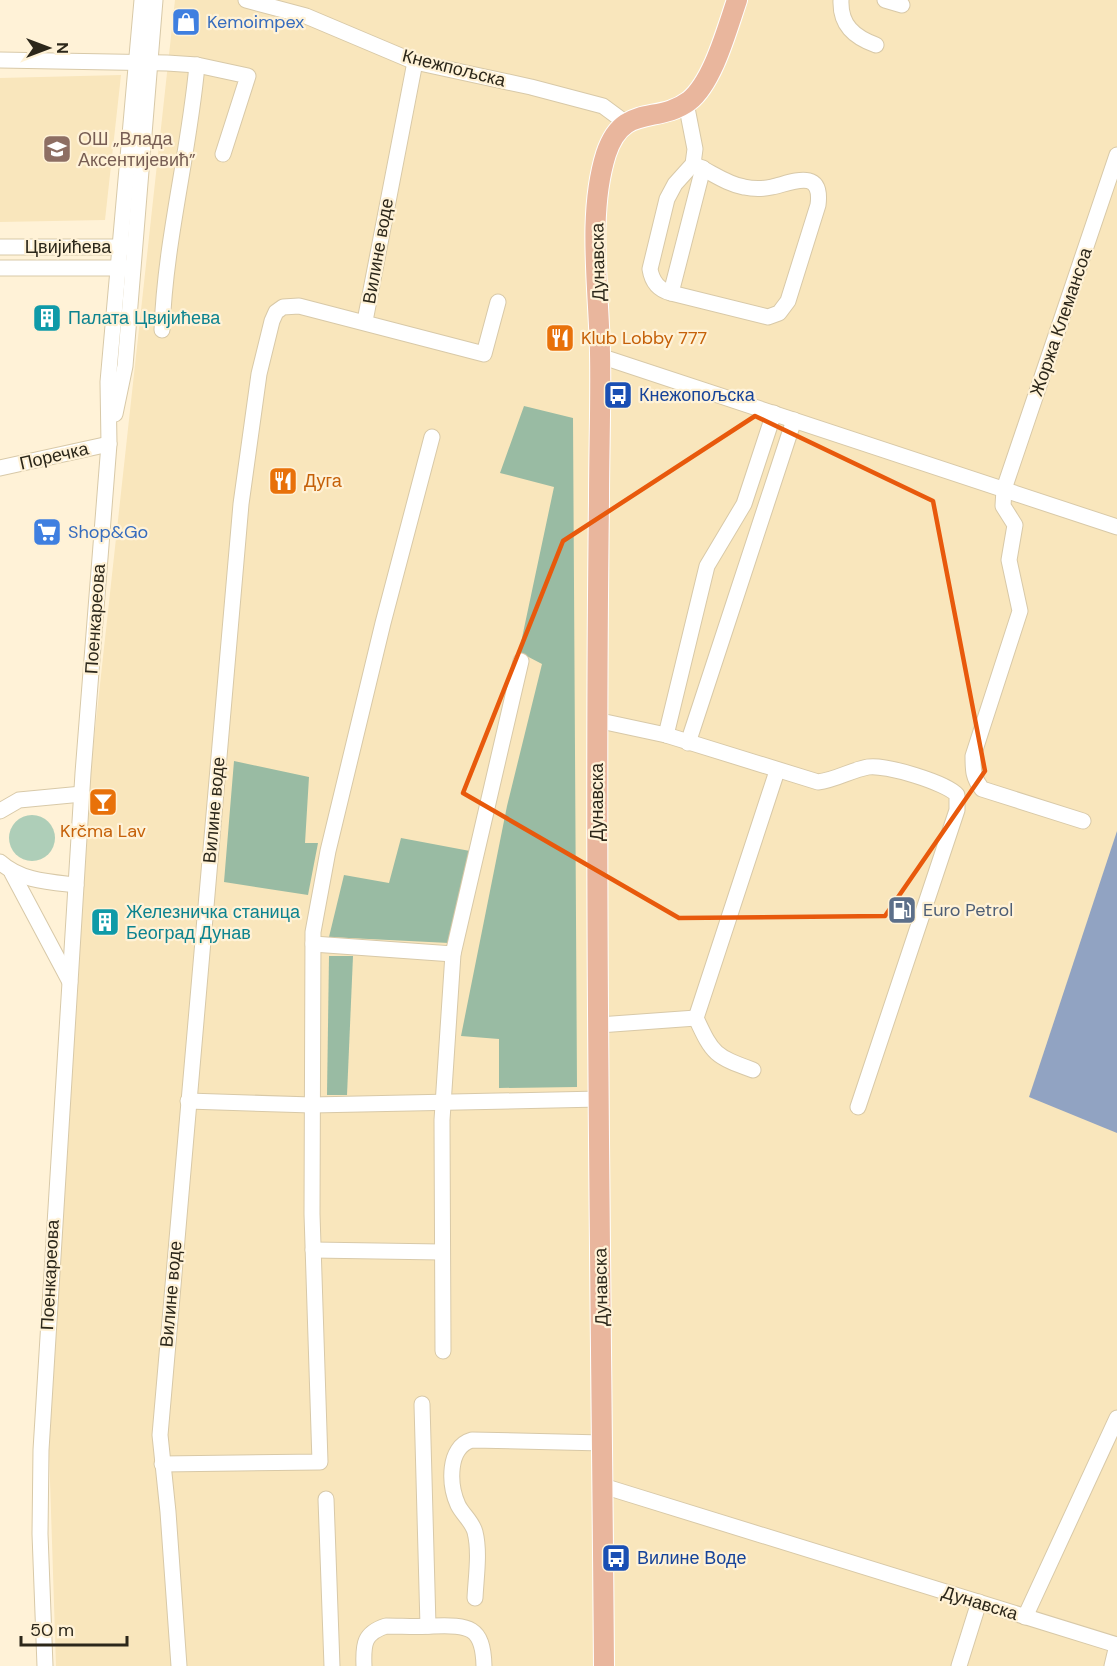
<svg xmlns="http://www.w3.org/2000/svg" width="1117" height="1666" viewBox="0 0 1117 1666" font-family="'DM Sans',sans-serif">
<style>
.built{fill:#f9e6bc}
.green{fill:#aeceb8}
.forest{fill:#99bba3}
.water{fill:#91a3c2}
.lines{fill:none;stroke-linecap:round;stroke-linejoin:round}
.minor-casing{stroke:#d8c9a8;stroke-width:17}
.major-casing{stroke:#fff;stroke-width:22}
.minor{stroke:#fff;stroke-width:15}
.major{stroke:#e9b69d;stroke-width:20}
.marked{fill:none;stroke:#e8590c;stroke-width:4.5;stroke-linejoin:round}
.labels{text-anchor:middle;stroke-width:4.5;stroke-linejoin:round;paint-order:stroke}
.shop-label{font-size:18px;fill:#366cbe;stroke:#fff2d7;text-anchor:start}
.street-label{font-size:18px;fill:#2c271a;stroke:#fff2d7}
.education-label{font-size:18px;fill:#785e54;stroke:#fff2d7;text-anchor:start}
.culture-label{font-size:18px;fill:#0d838f;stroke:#fff2d7;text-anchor:start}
.food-label{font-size:18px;fill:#c56008;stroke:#fff2d7;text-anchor:start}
.transit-label{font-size:18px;fill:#164399;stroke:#fff2d7;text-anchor:start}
.service-label{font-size:18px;fill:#4e5e75;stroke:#fff2d7;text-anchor:start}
</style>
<rect width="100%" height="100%" fill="#fff2d7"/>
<g class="built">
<path d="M 175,0 L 1117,0 L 1117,1666 L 56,1666 L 49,1449 L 87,803 Z"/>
<path d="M 121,75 L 105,220 L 0,222 L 0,78 Z"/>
</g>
<circle class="green" cx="32" cy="838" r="23"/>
<g class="forest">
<path d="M 524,406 L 573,418 L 577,1087 L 499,1088 L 499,1039 L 461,1036 L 507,806 L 542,664 L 519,652 L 554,487 L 500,473 Z"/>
<path d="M 234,761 L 309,777 L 305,843 L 318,843 L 308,895 L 224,882 Z"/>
<path d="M 401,838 L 470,851 L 449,943 L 329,937 L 344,875 L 389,883 Z"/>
<path d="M 329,956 L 353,956 L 347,1095 L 327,1095 Z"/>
</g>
<path class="water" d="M 1117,831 L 1117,1133 L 1029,1097 Z"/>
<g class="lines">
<g class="minor-casing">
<g id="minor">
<path d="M 246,0 L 306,16 L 415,62 L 531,87 L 603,106 L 626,123"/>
<path d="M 841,0 C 840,25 854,37 876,45"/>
<path d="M 885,0 L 902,5"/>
<path d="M 0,60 L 167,63 L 197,65 L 248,76 L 223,154"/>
<path d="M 686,103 L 695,149 L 693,164 L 675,184 L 667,199 L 650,269 C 652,282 659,290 671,293 L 768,317 L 779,313 L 788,301 L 818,205 C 823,167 791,183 772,187 C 763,189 753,189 744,187 C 726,184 710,171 693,164"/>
<path d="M 0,247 L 129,247"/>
<path d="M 0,268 L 127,268"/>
<path d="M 671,293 L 703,168"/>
<path d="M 365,321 L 415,62"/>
<path d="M 162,330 C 165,241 189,154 197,65"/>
<path d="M 600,356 L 1117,527"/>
<path d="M 115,414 L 125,366 L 155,0"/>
<path d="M 0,468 L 109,444"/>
<path d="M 596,720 L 666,735 L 818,782 C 836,780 851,770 868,767 C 885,764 947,783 957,795 L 957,810 L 858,1107"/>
<path d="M 666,735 L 707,566 L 744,504 L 774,413"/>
<path d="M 688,743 L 794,420"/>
<path d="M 0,811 L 19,800 L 82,794"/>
<path d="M 1083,821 L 982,789 C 973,778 973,770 973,756 L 1020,611 L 1009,560 L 1015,525 L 1003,506 L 1004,489 L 1117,155"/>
<path d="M 0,862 C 21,881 49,882 76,885"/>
<path d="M 12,873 L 70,982"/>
<path d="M 313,944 L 453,954"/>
<path d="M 696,1018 L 777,771"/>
<path d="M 696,1018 C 713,1055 715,1056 753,1070"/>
<path d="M 599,1025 L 696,1018"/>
<path d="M 188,1101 L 312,1105 L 600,1099"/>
<path d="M 313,1250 L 441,1252"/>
<path d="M 443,1351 L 442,1120 L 453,954 L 521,661"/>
<path d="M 422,1404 L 428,1626"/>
<path d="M 162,1464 L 320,1462 L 312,1214 L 313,932 L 328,851 L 383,623 L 432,437"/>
<path d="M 603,1486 L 1117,1645"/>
<path d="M 326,1499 L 332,1666"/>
<path d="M 475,1598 C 476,1577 480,1552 475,1532 C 472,1521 463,1515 458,1505 C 449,1485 447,1447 472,1440 L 603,1443"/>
<path d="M 1025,1617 L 1117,1418"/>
<path d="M 45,1666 L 40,1534 L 41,1450 L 83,773 L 109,444 L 108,382 L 142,0"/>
<path d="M 179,1666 L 168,1512 L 160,1435 L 241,504 L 259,374 L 272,321 L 276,312 L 283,307 L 299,306 L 484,354 L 498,302"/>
<path d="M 364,1666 C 363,1644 364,1633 386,1626 C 402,1626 418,1627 433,1626 C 469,1625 483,1626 484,1666"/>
<path d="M 959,1666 L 979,1602"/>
<path d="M 1112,1666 L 1117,1645"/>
</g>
</g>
<g class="major-casing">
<path id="major" d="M 604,1666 C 601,1278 594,889 599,501 C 599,452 601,402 600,353 C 599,291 587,214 606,154 C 623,102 657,125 689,101 C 713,82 727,29 737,0"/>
</g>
<use href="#minor" class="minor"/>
<use href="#major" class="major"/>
</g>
<path class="marked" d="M 755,416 L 933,501 L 985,771 L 885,916 L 679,918 L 463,793 L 563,541 Z"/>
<defs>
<g id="shop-square" transform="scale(1.5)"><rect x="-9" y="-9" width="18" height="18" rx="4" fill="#3f7fe0" stroke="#fff2d7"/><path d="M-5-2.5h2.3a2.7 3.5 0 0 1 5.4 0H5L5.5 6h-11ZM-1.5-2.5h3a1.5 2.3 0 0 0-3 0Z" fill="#fff"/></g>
<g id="school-square" transform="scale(1.5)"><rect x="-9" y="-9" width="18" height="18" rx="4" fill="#8d6e63" stroke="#fff2d7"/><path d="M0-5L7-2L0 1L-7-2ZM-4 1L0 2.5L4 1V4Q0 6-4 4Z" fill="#fff"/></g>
<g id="building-square" transform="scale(1.5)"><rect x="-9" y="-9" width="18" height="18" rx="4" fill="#0f9aa8" stroke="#fff2d7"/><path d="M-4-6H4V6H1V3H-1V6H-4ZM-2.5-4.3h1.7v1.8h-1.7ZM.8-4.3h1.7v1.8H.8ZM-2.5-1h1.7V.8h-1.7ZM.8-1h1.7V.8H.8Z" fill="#fff"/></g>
<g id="restaurant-square" transform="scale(1.5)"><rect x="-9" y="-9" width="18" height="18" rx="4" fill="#e8710a" stroke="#fff2d7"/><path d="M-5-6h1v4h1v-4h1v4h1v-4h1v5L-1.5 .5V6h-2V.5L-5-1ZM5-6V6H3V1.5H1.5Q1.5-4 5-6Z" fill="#fff"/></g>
<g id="bus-square" transform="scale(1.5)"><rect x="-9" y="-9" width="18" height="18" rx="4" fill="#1a4fb4" stroke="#fff2d7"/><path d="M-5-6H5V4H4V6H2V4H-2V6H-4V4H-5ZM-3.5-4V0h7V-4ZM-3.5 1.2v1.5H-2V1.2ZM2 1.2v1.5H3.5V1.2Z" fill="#fff"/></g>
<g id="supermarket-square" transform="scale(1.5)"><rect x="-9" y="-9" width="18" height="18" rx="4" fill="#3f7fe0" stroke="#fff2d7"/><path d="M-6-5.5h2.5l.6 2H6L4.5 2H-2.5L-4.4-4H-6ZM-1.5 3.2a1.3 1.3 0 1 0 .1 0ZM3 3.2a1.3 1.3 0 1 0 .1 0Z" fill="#fff"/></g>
<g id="bar-square" transform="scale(1.5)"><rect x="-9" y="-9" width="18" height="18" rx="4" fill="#e8710a" stroke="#fff2d7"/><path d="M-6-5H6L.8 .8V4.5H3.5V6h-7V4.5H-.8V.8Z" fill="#fff"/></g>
<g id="fuel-square" transform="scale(1.5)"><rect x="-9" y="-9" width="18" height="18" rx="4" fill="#5c6f8a" stroke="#fff2d7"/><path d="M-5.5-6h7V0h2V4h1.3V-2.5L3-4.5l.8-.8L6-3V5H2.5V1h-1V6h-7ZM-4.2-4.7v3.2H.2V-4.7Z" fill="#fff"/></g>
</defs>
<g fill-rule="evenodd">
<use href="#shop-square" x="186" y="22"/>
<use href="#school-square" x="57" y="149"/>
<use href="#building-square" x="47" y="318"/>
<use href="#restaurant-square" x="560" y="338"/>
<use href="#bus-square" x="618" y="395"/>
<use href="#restaurant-square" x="283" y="481"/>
<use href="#supermarket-square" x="47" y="532"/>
<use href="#bar-square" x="103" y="802"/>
<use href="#fuel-square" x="902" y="910"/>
<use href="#building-square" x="105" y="922"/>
<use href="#bus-square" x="616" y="1558"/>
</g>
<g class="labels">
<g class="shop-label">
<text x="207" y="28">Kemoimpex</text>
<text x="68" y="538">Shop&amp;Go</text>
</g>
<g class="street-label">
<text transform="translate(454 68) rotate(14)" y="6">Кнежпољска</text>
<text x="68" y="253">Цвијићева</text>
<text transform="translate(378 251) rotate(-80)" y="6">Вилине воде</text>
<text transform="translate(598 262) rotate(-91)" y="6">Дунавска</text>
<text transform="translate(1061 322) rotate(-71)" y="6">Жоржа Клемансоа</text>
<text transform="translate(54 456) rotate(-13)" y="6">Поречка</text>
<text transform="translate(95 619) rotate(-86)" y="6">Поенкареова</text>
<text transform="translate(597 802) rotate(-90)" y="6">Дунавска</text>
<text transform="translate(214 810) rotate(-85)" y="6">Вилине воде</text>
<text transform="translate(50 1275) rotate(-87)" y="6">Поенкареова</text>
<text transform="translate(601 1287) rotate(-91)" y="6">Дунавска</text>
<text transform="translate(171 1294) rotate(-85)" y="6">Вилине воде</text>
<text transform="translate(980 1603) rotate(17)" y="6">Дунавска</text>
</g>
<g class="education-label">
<text x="78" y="145">ОШ „Влада<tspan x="78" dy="21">Аксентијевић”</tspan></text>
</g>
<g class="culture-label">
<text x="68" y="324">Палата Цвијићева</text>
<text x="126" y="918">Железничка станица<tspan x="126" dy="21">Београд Дунав</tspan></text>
</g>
<g class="food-label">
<text x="581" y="344">Klub Lobby 777</text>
<text x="304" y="487">Дуга</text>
<text x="103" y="837" text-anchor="middle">Krčma Lav</text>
</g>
<g class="transit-label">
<text x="639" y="401">Кнежопољска</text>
<text x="637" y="1564">Вилине Воде</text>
</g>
<g class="service-label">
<text x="923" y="916">Euro Petrol</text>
</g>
</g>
<g transform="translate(48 48) rotate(90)" stroke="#fff2d7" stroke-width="4.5" paint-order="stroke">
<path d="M0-4.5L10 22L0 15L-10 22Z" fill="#2c271a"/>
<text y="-9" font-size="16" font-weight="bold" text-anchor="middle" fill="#2c271a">N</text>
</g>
<path d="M21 1636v9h106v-9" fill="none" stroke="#2c271a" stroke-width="3"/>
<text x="30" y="1636" font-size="18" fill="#2c271a" stroke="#fff2d7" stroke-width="4.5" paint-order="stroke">50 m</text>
</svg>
